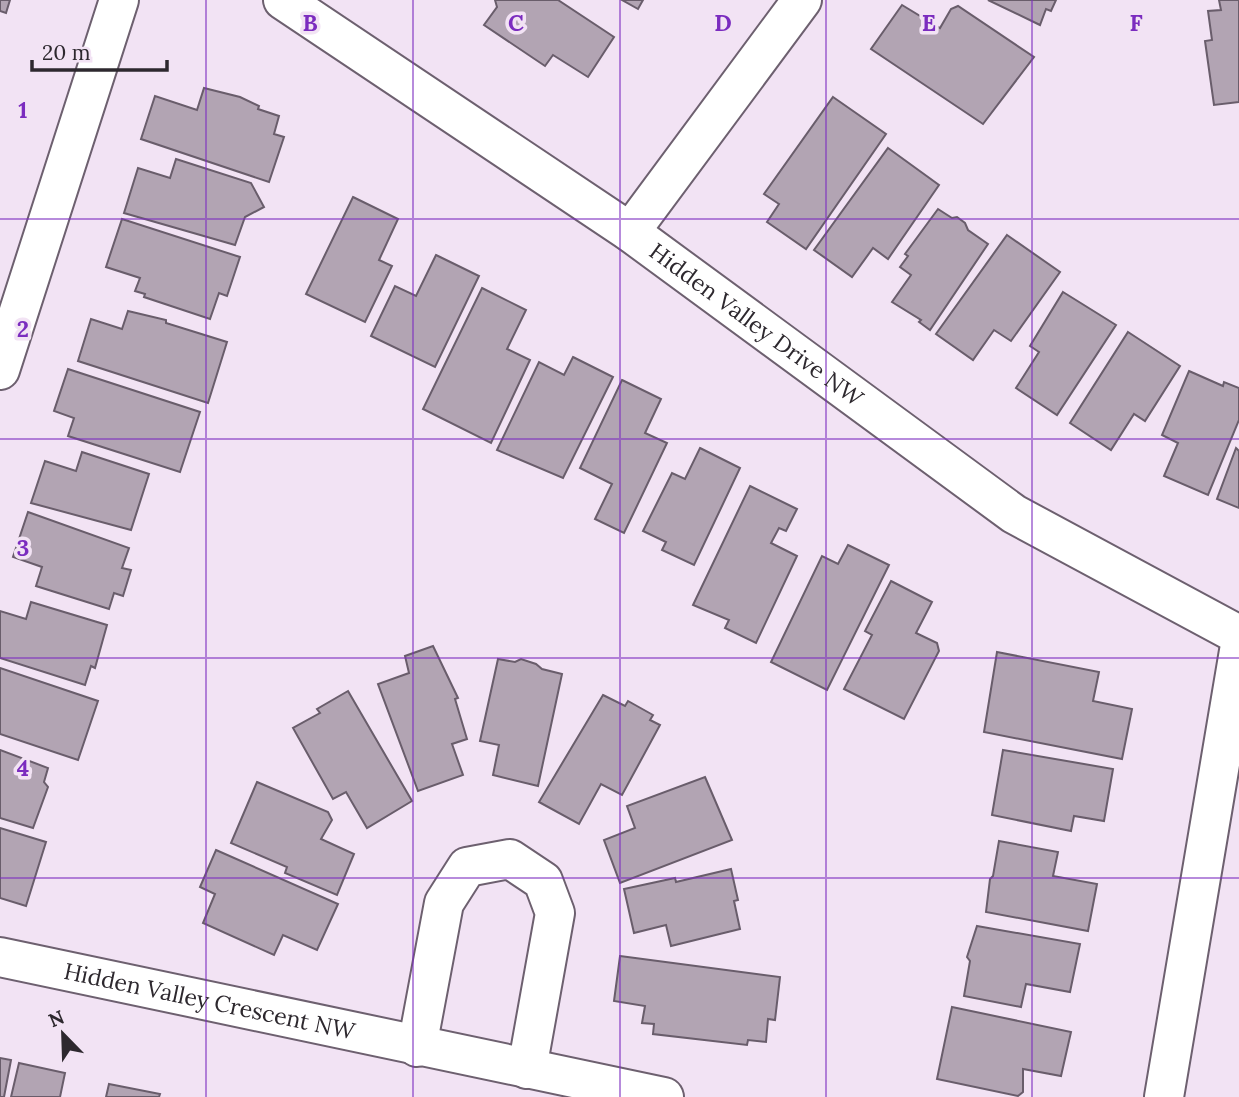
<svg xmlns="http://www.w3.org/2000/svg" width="1239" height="1097" viewBox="0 0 1239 1097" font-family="Lora,serif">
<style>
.building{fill:#b2a4b3;stroke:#695d6b;stroke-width:2}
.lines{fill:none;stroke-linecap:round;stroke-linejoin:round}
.street-casing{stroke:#6d606f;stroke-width:42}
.secondary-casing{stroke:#6d606f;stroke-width:42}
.street{stroke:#fff;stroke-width:38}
.secondary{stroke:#fff;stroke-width:38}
.grid{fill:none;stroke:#7b2cbf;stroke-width:2;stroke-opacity:0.55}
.labels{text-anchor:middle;stroke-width:7;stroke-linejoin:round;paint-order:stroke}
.street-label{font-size:23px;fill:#2d282e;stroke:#f2e3f4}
.grid-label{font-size:23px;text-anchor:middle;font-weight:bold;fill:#7b2cbf;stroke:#f2e3f4;stroke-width:7;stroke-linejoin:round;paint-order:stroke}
</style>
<rect width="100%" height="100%" fill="#f2e3f4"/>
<g class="building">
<path d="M 0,0 L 10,0 L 6,13 L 0,11 Z"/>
<path d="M 495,0 L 558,0 L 614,37 L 588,77 L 553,55 L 545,66 L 484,25 L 497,7 Z"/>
<path d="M 622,0 L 643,0 L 638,9 Z"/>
<path d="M 988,0 L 1056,0 L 1051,11 L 1046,9 L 1040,25 Z"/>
<path d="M 1219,0 L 1239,0 L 1239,102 L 1214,105 L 1205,41 L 1212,40 L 1208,11 L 1221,10 Z"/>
<path d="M 902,5 L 940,28 L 951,9 L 958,6 L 1034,57 L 983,124 L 871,49 Z"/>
<path d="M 204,88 L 240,97 L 259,106 L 258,109 L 279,116 L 274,134 L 284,137 L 269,182 L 141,139 L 155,96 L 197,110 Z"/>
<path d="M 833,97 L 886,134 L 806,249 L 767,222 L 779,204 L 764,194 Z"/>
<path d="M 888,148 L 939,185 L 888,259 L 873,248 L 852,277 L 814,250 Z"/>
<path d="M 176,159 L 251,183 L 264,207 L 245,217 L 235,245 L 124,213 L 138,168 L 170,178 Z"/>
<path d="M 353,197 L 398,219 L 379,260 L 392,266 L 365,322 L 306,294 Z"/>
<path d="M 938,209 L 952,218 L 957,217 L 965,223 L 968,230 L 988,244 L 930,330 L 919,322 L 921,320 L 892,302 L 911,275 L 900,267 L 908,256 L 905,254 Z"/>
<path d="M 122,219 L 240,257 L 227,296 L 219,293 L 210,319 L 144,297 L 145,294 L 135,291 L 140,278 L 106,267 Z"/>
<path d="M 1007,235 L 1060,272 L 1011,341 L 994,330 L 973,360 L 936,334 Z"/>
<path d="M 436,255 L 479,276 L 435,367 L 371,336 L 395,286 L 416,296 Z"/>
<path d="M 482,288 L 526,310 L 507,349 L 530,360 L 491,443 L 423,409 Z"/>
<path d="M 1063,292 L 1116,325 L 1057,415 L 1016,388 L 1039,352 L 1030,346 Z"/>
<path d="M 128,311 L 166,320 L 166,323 L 227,342 L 208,403 L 78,361 L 91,319 L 122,329 Z"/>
<path d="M 1128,332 L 1180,366 L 1145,421 L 1134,414 L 1111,450 L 1070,423 Z"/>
<path d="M 573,357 L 613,377 L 563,478 L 497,450 L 539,362 L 564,375 Z"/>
<path d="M 68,369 L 200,412 L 180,472 L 68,436 L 74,418 L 54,411 Z"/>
<path d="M 1189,371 L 1223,386 L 1224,382 L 1239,388 L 1239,420 L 1208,495 L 1164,476 L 1178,443 L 1162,435 Z"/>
<path d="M 622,380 L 661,399 L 645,433 L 667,443 L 624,533 L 595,519 L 612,484 L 580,468 Z"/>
<path d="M 700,448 L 740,468 L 694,565 L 662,550 L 666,542 L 643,531 L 672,473 L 685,479 Z"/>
<path d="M 1236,448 L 1239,451 L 1239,508 L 1217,499 Z"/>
<path d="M 82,452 L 149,474 L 131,530 L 31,503 L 45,461 L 76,471 Z"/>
<path d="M 750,486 L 797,509 L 786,531 L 779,528 L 771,543 L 797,556 L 756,643 L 725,628 L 729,620 L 693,605 Z"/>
<path d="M 28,512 L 129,548 L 122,568 L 131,570 L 123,596 L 114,593 L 109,609 L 36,586 L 42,567 L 13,557 Z"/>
<path d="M 848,545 L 889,565 L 827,690 L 771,662 L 822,556 L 838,564 Z"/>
<path d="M 891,581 L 932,602 L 916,633 L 937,643 L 939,651 L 904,719 L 844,689 L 872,635 L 865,631 Z"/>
<path d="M 31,602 L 107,625 L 95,668 L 91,666 L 85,685 L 0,658 L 0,611 L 26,619 Z"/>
<path d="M 433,646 L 458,698 L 455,699 L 467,739 L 452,744 L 463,775 L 418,791 L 378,684 L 409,673 L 405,656 Z"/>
<path d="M 997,652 L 1099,672 L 1093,701 L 1132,709 L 1122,759 L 984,732 Z"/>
<path d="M 498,659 L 515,662 L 521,659 L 536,664 L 542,669 L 562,674 L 538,786 L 493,775 L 499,745 L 480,741 Z"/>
<path d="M 0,668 L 98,701 L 78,760 L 0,734 Z"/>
<path d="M 348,691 L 412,801 L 367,828 L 346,792 L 333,799 L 293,728 L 320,713 L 317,709 Z"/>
<path d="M 603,695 L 625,706 L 628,701 L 653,715 L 650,720 L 660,725 L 622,795 L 601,784 L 579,824 L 539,802 Z"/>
<path d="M 0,750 L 48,768 L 44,782 L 48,787 L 33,828 L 0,818 Z"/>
<path d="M 1003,750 L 1113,769 L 1104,821 L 1074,816 L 1071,831 L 992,815 Z"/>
<path d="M 705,777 L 732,840 L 620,883 L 604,840 L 635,828 L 627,806 Z"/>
<path d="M 257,782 L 328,812 L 332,820 L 321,839 L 354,854 L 337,895 L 285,873 L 287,867 L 231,843 Z"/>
<path d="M 0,828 L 46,842 L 26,906 L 0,898 Z"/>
<path d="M 999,841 L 1058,852 L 1053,876 L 1097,884 L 1088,931 L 986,912 L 990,879 L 993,876 Z"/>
<path d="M 216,850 L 338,904 L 317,950 L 283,935 L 274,955 L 203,923 L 215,894 L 200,887 Z"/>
<path d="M 731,869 L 738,900 L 734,901 L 740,929 L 671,946 L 666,925 L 634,933 L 624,889 L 675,878 L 676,882 Z"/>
<path d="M 977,926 L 1080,944 L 1070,992 L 1026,984 L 1021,1007 L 964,996 L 970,961 L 967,957 Z"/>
<path d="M 620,956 L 780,977 L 775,1020 L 768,1019 L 766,1042 L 748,1040 L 747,1045 L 653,1034 L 654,1024 L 642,1023 L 645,1006 L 614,1001 Z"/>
<path d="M 952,1007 L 1071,1032 L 1061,1076 L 1023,1069 L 1023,1092 L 1018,1096 L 937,1079 Z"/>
<path d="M 0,1058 L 11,1060 L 4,1097 L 0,1097 Z"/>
<path d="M 19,1063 L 65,1073 L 60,1097 L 11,1097 Z"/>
<path d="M 109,1084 L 160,1094 L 159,1097 L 106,1097 Z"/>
</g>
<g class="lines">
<g class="street-casing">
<g id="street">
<path d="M 630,232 L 802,0"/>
<path d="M 0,370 L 119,0"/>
<path id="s1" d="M 0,957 L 664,1097"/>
<path d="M 417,1047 L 444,903 L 467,867 L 510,859 L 543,881 L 555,913 L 527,1069"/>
<path d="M 1164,1097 L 1239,651"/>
</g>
</g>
<g class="secondary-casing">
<g id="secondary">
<path id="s2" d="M 283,0 L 630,232 L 1014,514 L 1239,635"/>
</g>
</g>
<use href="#street" class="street"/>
<use href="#secondary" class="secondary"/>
</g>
<path class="grid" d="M 206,0 L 206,1097M 413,0 L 413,1097M 620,0 L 620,1097M 826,0 L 826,1097M 1032,0 L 1032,1097M 0,219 L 1239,219M 0,439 L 1239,439M 0,658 L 1239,658M 0,878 L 1239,878"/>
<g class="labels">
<g class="street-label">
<text dy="8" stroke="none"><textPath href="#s2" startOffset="574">Hidden Valley Drive NW</textPath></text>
<text dy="8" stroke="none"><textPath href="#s1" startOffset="214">Hidden Valley Crescent NW</textPath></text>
</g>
</g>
<g class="grid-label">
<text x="310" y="31">B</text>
<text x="516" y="31">C</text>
<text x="723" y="31">D</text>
<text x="929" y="31">E</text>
<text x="1136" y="31">F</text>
<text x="23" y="118">1</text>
<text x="23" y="337">2</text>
<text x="23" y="556">3</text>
<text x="23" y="776">4</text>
</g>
<g transform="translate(63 1034) rotate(337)" stroke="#f2e3f4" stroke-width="5" paint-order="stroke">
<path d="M0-5L12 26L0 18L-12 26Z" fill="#2d282e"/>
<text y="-10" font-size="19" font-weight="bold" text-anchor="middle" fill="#2d282e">N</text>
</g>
<path d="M32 60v10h135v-10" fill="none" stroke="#2d282e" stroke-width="3.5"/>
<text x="42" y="60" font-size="21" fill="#2d282e" stroke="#f2e3f4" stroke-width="5" paint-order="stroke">20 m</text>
</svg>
